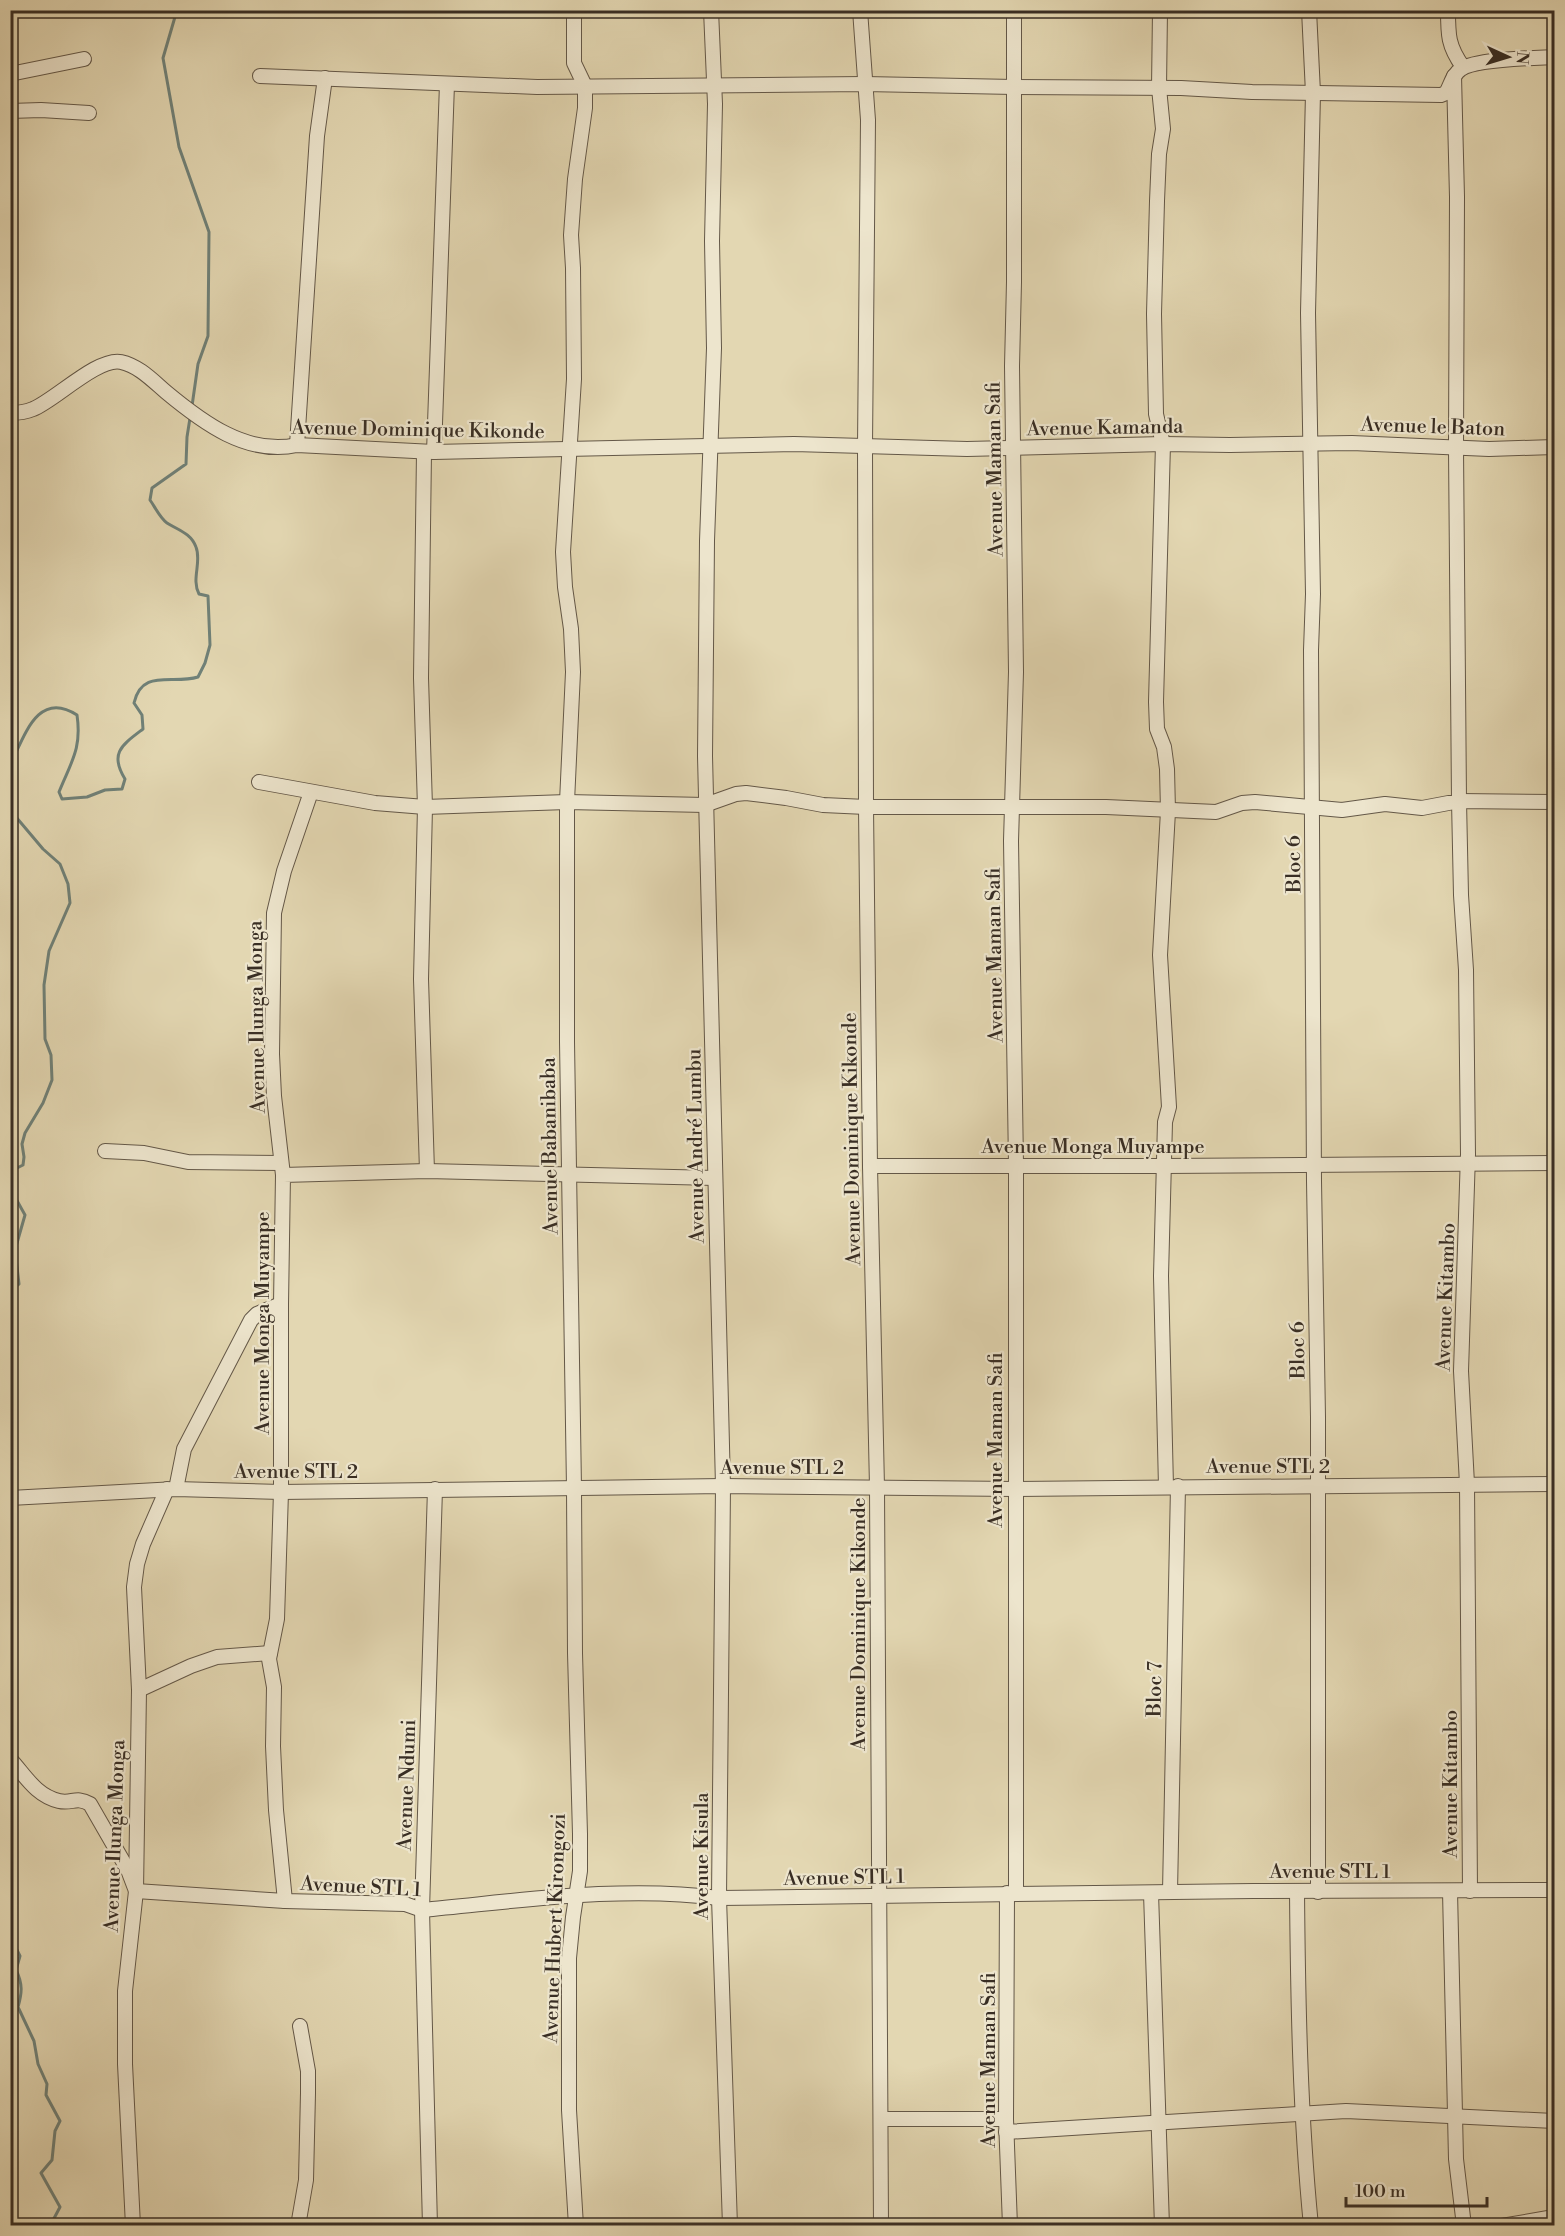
<svg xmlns="http://www.w3.org/2000/svg" width="1565" height="2236" viewBox="0 0 1565 2236" font-family="'Libre Bodoni',serif">
<style>
.lines{fill:none;stroke-linecap:round;stroke-linejoin:round}
.stream{stroke:#708178;stroke-width:3}
.minor-casing{stroke:#645848;stroke-width:16}
.minor{stroke:#ede5cd;stroke-width:14}
.labels{text-anchor:middle;stroke-width:4.5;stroke-linejoin:round;paint-order:stroke}
.street-label{font-size:20px;fill:#392e24;stroke:#ede5cd}
</style>
<rect width="100%" height="100%" fill="#e3d7b2"/>
<filter id="stains"><feTurbulence type="fractalNoise" baseFrequency=".00333" numOctaves="4"/><feColorMatrix values="0 0 0 0 .2 0 0 0 0 .09 0 0 0 0 .02 0 0 0 .5 -.17"/></filter>
<radialGradient id="worn" r=".72"><stop offset=".6" stop-color="#630" stop-opacity="0"/><stop offset="1" stop-color="#630" stop-opacity=".3"/></radialGradient>
<g class="lines">
<g class="stream">
<path d="M 177,10 L 163,58 L 179,147 L 209,232 L 208,336 L 198,364 L 192,406"/>
<path d="M 10,765 C 24,738 37,689 77,715 C 82,749 71,762 59,792 L 62,799 L 87,797 L 105,790 L 122,789 L 125,779 C 109,753 122,745 143,729 L 142,715 L 134,703 C 142,668 172,685 198,677 L 205,663 L 210,645 L 208,596 L 199,594 C 191,579 202,562 196,547 C 191,533 178,530 167,523 C 160,518 155,507 150,500 L 152,488 L 186,464 L 187,437 L 190,418"/>
<path d="M 10,806 L 16,817 L 43,849 L 60,864 L 68,884 L 70,903 L 49,951 L 44,985 L 45,1039 L 51,1055 L 52,1080 L 43,1103 L 25,1133 L 22,1144 L 24,1157 L 23,1165 L 15,1169 L 10,1176"/>
<path d="M 10,1188 L 25,1215 L 15,1250 L 19,1284 L 10,1291"/>
<path d="M 10,1936 L 20,1956 L 16,1970 C 23,1984 22,1993 18,2007 L 34,2041 L 38,2064 L 47,2084 L 46,2095 L 60,2121 L 55,2131 L 52,2160 L 41,2173 L 60,2207 L 50,2226"/>
</g>
<g class="minor-casing">
<g id="minor">
<path d="M 574,10 L 574,63 L 585,86 L 585,108 L 575,179 L 571,235 L 573,268 L 574,379 L 563,552 L 565,587 L 571,629 L 573,672 L 567,802 L 567,1042 L 574,1488 L 575,1653 L 580,1834 L 580,1871 L 573,1917 L 569,1958 L 569,2110 L 576,2226"/>
<path d="M 711,10 L 715,104 L 712,241 L 714,348 L 707,541 L 705,756 L 723,1486 L 719,1898 L 730,2226"/>
<path d="M 860,10 L 868,120 L 865,446 L 866,807 L 870,1166 L 877,1487 L 881,2226"/>
<path d="M 1160,10 L 1159,88 L 1163,129 L 1159,154 L 1157,201 L 1154,314 L 1156,414 L 1163,444 L 1156,702 L 1157,729 L 1164,747 L 1167,769 L 1168,811 L 1160,955 L 1169,1107 L 1165,1122 L 1161,1276 L 1166,1487"/>
<path d="M 1309,10 L 1313,93 L 1308,313 L 1313,594 L 1311,650 L 1314,1181 L 1318,1417 L 1318,1892"/>
<path d="M 1448,10 C 1448,35 1448,46 1463,67"/>
<path d="M 1014,15 L 1014,282 L 1012,366 L 1016,672 L 1011,841 L 1016,1165 L 1016,1894"/>
<path d="M 10,74 L 84,59"/>
<path d="M 260,76 L 537,87 L 865,84 L 1014,87 L 1181,88 L 1252,92 L 1441,95 L 1446,93 C 1451,85 1452,75 1461,69 C 1475,59 1535,58 1554,57"/>
<path d="M 10,111 L 41,110 L 89,113"/>
<path d="M 10,413 C 18,413 26,412 33,409 C 54,401 98,357 121,362 C 139,366 152,380 166,392 C 202,422 247,456 297,445 L 434,452 L 794,444 L 967,449 L 1163,444 L 1230,445 L 1352,443 L 1489,449 L 1554,447"/>
<path d="M 297,445 L 317,136 L 325,78"/>
<path d="M 424,452 L 421,678 L 425,807 L 421,979 L 427,1171"/>
<path d="M 434,452 L 447,84"/>
<path d="M 259,782 L 375,803 L 425,807 L 567,802 L 705,805 L 736,794 L 746,793 L 786,798 L 823,805 L 866,807 L 1106,807 L 1216,812 L 1242,803 L 1255,802 L 1342,810 L 1385,804 L 1422,808 L 1459,801 L 1456,448 L 1457,197 L 1454,76"/>
<path d="M 105,1151 L 144,1153 L 188,1162 L 281,1163"/>
<path d="M 870,1166 L 1165,1166 L 1554,1163"/>
<path d="M 283,1175 L 274,1096 L 272,1054 L 274,913 L 284,871 L 311,792"/>
<path d="M 176,1489 L 184,1449 L 251,1320 L 257,1314 L 281,1304"/>
<path d="M 10,1498 L 176,1489 L 281,1492 L 723,1486 L 1015,1489 L 1554,1484"/>
<path d="M 139,1690 L 191,1666 L 217,1657 L 270,1653"/>
<path d="M 10,1759 C 25,1775 35,1795 59,1801 C 72,1804 76,1796 90,1804 L 128,1870 L 136,1891 L 285,1901 L 405,1904 L 422,1910 C 520,1901 621,1885 719,1898 L 1253,1891 L 1554,1890"/>
<path d="M 1297,1891 C 1298,2003 1300,2114 1311,2226"/>
<path d="M 1450,1891 L 1456,2159 L 1464,2226"/>
<path d="M 1470,1891 L 1467,1484 L 1461,1371 L 1468,1154 L 1466,970 L 1461,895 L 1459,801 L 1554,802"/>
<path d="M 1170,1892 L 1178,1486"/>
<path d="M 1007,1893 L 1006,2119 L 1010,2226"/>
<path d="M 1151,1893 L 1162,2226"/>
<path d="M 285,1901 L 276,1810 L 273,1746 L 274,1687 L 269,1659 L 277,1619 L 281,1492 L 281,1304 L 283,1175 L 427,1171 L 715,1178"/>
<path d="M 881,2119 L 1006,2119"/>
<path d="M 1006,2132 L 1346,2111 L 1554,2121"/>
<path d="M 133,2226 L 125,2064 L 125,1991 L 136,1891 L 139,1690 L 134,1587 L 137,1564 L 143,1544 L 167,1489"/>
<path d="M 298,2226 L 306,2180 L 308,2093 L 308,2071 L 300,2026"/>
<path d="M 430,2226 L 422,1910 L 435,1489"/>
<path d="M 1502,2226 L 1554,2217"/>
</g>
</g>
<use href="#minor" class="minor"/>
</g>
<g class="labels">
<g class="street-label">
<text transform="translate(1433 426) rotate(2)" y="7">Avenue le Baton</text>
<text transform="translate(1105 427) rotate(-1)" y="7">Avenue Kamanda</text>
<text transform="translate(418 429) rotate(1)" y="7">Avenue Dominique Kikonde</text>
<text transform="translate(994 469) rotate(-91)" y="7">Avenue Maman Safi</text>
<text transform="translate(1293 864) rotate(-91)" y="7">Bloc 6</text>
<text transform="translate(994 955) rotate(-91)" y="7">Avenue Maman Safi</text>
<text transform="translate(256 1017) rotate(-91)" y="7">Avenue Ilunga Monga</text>
<text transform="translate(851 1139) rotate(-91)" y="7">Avenue Dominique Kikonde</text>
<text transform="translate(549 1146) rotate(-91)" y="7">Avenue Babanibaba</text>
<text transform="translate(695 1146) rotate(-91)" y="7">Avenue André Lumbu</text>
<text x="1093" y="1153">Avenue Monga Muyampe</text>
<text transform="translate(1445 1297) rotate(-88)" y="7">Avenue Kitambo</text>
<text transform="translate(262 1323) rotate(-90)" y="7">Avenue Monga Muyampe</text>
<text transform="translate(1297 1350) rotate(-91)" y="7">Bloc 6</text>
<text transform="translate(995 1440) rotate(-90)" y="7">Avenue Maman Safi</text>
<text x="1268" y="1473">Avenue STL 2</text>
<text x="782" y="1474">Avenue STL 2</text>
<text x="296" y="1478">Avenue STL 2</text>
<text transform="translate(858 1624) rotate(-90)" y="7">Avenue Dominique Kikonde</text>
<text transform="translate(1154 1689) rotate(-89)" y="7">Bloc 7</text>
<text transform="translate(1450 1784) rotate(-90)" y="7">Avenue Kitambo</text>
<text transform="translate(406 1785) rotate(-88)" y="7">Avenue Ndumi</text>
<text transform="translate(114 1836) rotate(-88)" y="7">Avenue Ilunga Monga</text>
<text transform="translate(701 1856) rotate(-90)" y="7">Avenue Kisula</text>
<text x="1330" y="1878">Avenue STL 1</text>
<text transform="translate(844 1877) rotate(-1)" y="7">Avenue STL 1</text>
<text transform="translate(361 1886) rotate(3)" y="7">Avenue STL 1</text>
<text transform="translate(554 1928) rotate(-88)" y="7">Avenue Hubert Kirongozi</text>
<text transform="translate(988 2060) rotate(-90)" y="7">Avenue Maman Safi</text>
</g>
</g>
<rect width="1565" height="2236" fill="none" stroke="#e3d7b2" stroke-width="36"/>
<rect x="12" y="12" width="1541" height="2212" fill="none" stroke="#392e24" stroke-width="3"/>
<rect x="18" y="18" width="1529" height="2200" fill="none" stroke="#392e24" stroke-width="1.5"/>
<g transform="translate(1508 57) rotate(94)" stroke="#ede5cd" stroke-width="4.5" paint-order="stroke">
<path d="M0-4.5L10 22L0 15L-10 22Z" fill="#392e24"/>
<text y="-9" font-size="16" font-weight="bold" text-anchor="middle" fill="#392e24">N</text>
</g>
<path d="M1346 2197v9h141v-9" fill="none" stroke="#392e24" stroke-width="3"/>
<text x="1355" y="2197" font-size="18" fill="#392e24" stroke="#ede5cd" stroke-width="4.5" paint-order="stroke">100 m</text>
<rect width="100%" height="100%" filter="url(#stains)"/>
<rect width="100%" height="100%" fill="url(#worn)"/>
</svg>
